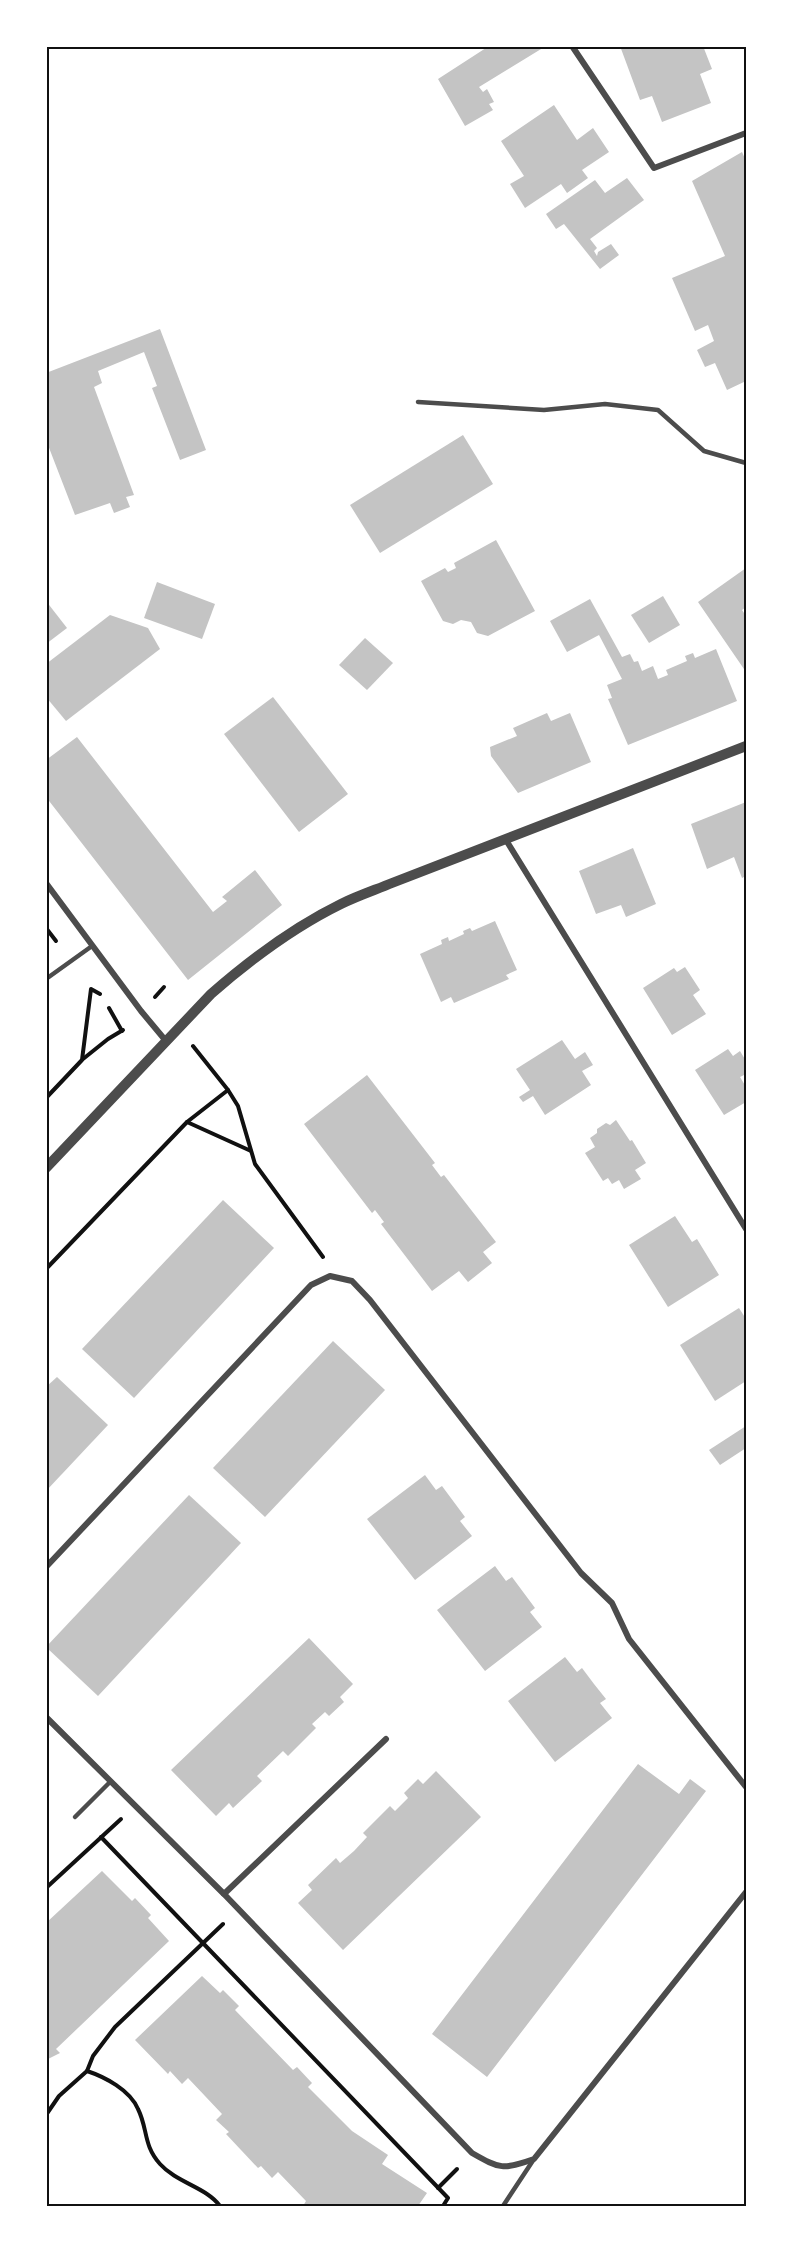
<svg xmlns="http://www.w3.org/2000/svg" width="793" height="2253" viewBox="0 0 793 2253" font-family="Mulish,sans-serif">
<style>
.building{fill:#c4c4c4}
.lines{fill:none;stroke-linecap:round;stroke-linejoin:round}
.path{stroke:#111;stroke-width:4}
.service{stroke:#4c4c4c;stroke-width:4.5}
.minor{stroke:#4c4c4c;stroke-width:6}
.tertiary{stroke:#4c4c4c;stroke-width:10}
.neatline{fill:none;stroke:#111;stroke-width:2}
</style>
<rect width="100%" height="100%" fill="#fff"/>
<g class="building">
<path d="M 489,46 L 546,46 L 479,87 L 483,92 L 487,89 L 494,102 L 489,104 L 493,110 L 465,126 L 438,79 Z"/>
<path d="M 620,46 L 703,46 L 712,69 L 700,74 L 711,103 L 662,122 L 652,96 L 640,100 Z"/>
<path d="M 554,105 L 577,140 L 593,128 L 609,152 L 582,170 L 588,178 L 567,193 L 561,184 L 525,208 L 510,184 L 524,176 L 501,141 Z"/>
<path d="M 742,152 L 746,161 L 746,381 L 727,390 L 715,363 L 705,367 L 697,350 L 714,341 L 708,325 L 695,331 L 672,278 L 725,256 L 692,181 Z"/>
<path d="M 627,178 L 644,200 L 590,239 L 597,248 L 594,251 L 597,256 L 598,252 L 611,244 L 619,255 L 600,269 L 564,224 L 556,229 L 546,214 L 595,180 L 605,193 Z"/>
<path d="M 160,329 L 206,450 L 180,460 L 152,388 L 157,386 L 144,352 L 98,371 L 102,383 L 94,387 L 134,495 L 126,497 L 130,507 L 114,513 L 110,503 L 75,515 L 46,440 L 46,373 Z"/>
<path d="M 463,435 L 493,484 L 380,553 L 350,505 Z"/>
<path d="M 496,540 L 535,611 L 488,636 L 477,633 L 471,622 L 461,620 L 453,624 L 443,621 L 421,581 L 445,568 L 448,572 L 456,568 L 454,563 Z"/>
<path d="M 746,568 L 746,607 L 742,610 L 746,616 L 746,672 L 698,602 Z"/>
<path d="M 157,582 L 215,604 L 202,639 L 144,618 Z"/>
<path d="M 663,596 L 680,625 L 649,643 L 631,615 Z"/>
<path d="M 590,599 L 622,657 L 630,654 L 634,662 L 638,661 L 642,671 L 653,666 L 658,679 L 668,675 L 666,670 L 687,661 L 685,656 L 693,653 L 695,658 L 716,649 L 737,701 L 628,745 L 608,699 L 612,698 L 607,685 L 622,679 L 599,635 L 567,652 L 550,621 Z"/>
<path d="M 46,601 L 67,628 L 46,644 Z"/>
<path d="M 110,615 L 148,628 L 160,649 L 66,721 L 46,697 L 46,664 Z"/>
<path d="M 365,638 L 393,663 L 367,690 L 339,665 Z"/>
<path d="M 273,697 L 348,794 L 299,832 L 224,734 Z"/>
<path d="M 547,713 L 551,721 L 570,713 L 591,762 L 518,793 L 491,756 L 490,747 L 517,736 L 513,728 Z"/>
<path d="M 77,737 L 213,912 L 227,901 L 222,897 L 255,870 L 282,905 L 188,980 L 46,797 L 46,760 Z"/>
<path d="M 746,802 L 746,876 L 742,878 L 734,857 L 707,869 L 691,824 Z"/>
<path d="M 633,848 L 656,904 L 626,917 L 621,905 L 596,914 L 579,871 Z"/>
<path d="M 495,921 L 517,970 L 506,975 L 509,979 L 454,1003 L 451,997 L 441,1002 L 420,954 L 442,944 L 441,940 L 448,937 L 449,941 L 464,934 L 463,931 L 470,928 L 472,931 Z"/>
<path d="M 685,967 L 700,990 L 693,995 L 706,1014 L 672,1035 L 643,988 L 674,968 L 677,972 Z"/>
<path d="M 562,1040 L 575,1059 L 585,1052 L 593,1065 L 582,1071 L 591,1085 L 545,1115 L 533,1096 L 523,1102 L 519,1097 L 530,1090 L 516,1069 Z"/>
<path d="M 728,1049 L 733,1056 L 740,1051 L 746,1061 L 746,1079 L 744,1075 L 740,1077 L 746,1087 L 746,1102 L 724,1115 L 695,1070 Z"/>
<path d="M 367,1075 L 435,1163 L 432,1165 L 441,1177 L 444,1175 L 496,1242 L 483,1252 L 492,1263 L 468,1282 L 459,1271 L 432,1291 L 381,1224 L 384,1222 L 375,1210 L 372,1213 L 304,1124 Z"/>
<path d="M 616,1120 L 630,1141 L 632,1140 L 646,1163 L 635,1170 L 641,1179 L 624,1189 L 619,1180 L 612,1184 L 608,1178 L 603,1181 L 585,1153 L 595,1147 L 590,1138 L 597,1133 L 597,1129 L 606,1123 L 610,1125 Z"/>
<path d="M 223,1200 L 274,1248 L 134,1398 L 82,1349 Z"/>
<path d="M 675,1216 L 692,1242 L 697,1239 L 719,1275 L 668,1307 L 629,1245 Z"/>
<path d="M 739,1308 L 746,1319 L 746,1381 L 715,1401 L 680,1345 Z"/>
<path d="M 333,1341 L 385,1390 L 265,1517 L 213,1468 Z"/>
<path d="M 57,1377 L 108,1425 L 46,1491 L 46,1387 Z"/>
<path d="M 746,1426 L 746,1448 L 720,1465 L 709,1450 Z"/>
<path d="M 425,1475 L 436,1490 L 442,1486 L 465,1517 L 460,1521 L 472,1536 L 415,1580 L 367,1519 Z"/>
<path d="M 189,1495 L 241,1543 L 98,1696 L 46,1647 Z"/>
<path d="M 495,1566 L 506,1581 L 512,1577 L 535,1608 L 530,1612 L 542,1627 L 485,1671 L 437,1610 Z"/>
<path d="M 309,1638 L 353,1684 L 340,1697 L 344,1702 L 329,1716 L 325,1712 L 312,1724 L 316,1728 L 288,1756 L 283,1751 L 257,1776 L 262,1781 L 233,1808 L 229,1803 L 216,1816 L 171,1770 Z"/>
<path d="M 565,1657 L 577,1672 L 582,1668 L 594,1684 L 606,1699 L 600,1703 L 612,1718 L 555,1762 L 508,1701 Z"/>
<path d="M 638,1764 L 679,1794 L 690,1779 L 706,1791 L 487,2077 L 432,2034 Z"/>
<path d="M 436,1771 L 481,1817 L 343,1950 L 298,1903 L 312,1890 L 308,1885 L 336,1858 L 340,1863 L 354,1851 L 367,1837 L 363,1833 L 390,1806 L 395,1811 L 408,1798 L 404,1793 L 418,1779 L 423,1784 Z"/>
<path d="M 102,1871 L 132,1901 L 135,1898 L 151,1915 L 148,1918 L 169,1941 L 56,2049 L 60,2053 L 46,2060 L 46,1923 Z"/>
<path d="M 202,1976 L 220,1993 L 223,1990 L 239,2006 L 235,2010 L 293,2070 L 297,2067 L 312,2083 L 308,2087 L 352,2131 L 388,2155 L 382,2164 L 427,2193 L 418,2206 L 303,2206 L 306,2201 L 278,2172 L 272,2178 L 261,2166 L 258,2168 L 226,2134 L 229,2132 L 216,2120 L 222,2114 L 188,2078 L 182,2084 L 170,2071 L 168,2074 L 135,2040 Z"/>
</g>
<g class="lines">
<g class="path">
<path d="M 46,928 L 56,941"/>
<path d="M 155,997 L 164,987"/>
<path d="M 109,1008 L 122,1031"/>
<path d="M 193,1046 L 228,1090 L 238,1106 L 255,1164 L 323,1257"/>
<path d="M 83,1059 L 108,1039 L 123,1030"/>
<path d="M 46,1098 L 82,1060 L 91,989 L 100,994"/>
<path d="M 187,1122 L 251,1151"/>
<path d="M 46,1269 L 187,1122 L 228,1090"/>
<path d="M 101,1837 L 448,2198 L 443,2206"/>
<path d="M 46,1888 L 121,1819"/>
<path d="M 87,2071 C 105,2077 130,2090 138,2109 C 148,2129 143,2145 160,2164 C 177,2183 206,2187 220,2206"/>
<path d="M 46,2115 L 59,2096 L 87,2071 L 93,2056 L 115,2027 L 223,1924"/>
<path d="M 438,2188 L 457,2169"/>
<path d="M 46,2206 L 47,2206"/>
</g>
<g class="service">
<path d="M 418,402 L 544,410 L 605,404 L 658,410 L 704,451 L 746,463"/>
<path d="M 46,979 L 92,946"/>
<path d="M 75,1817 L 110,1782"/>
<path d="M 503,2206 L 534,2159"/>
</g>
<g class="minor">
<path d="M 572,46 L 654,168 L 746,133"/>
<path d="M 506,840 L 746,1229"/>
<path d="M 46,883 L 141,1011 L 166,1041"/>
<path d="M 46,1567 L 311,1285 L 330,1276 L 352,1281 L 370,1300 L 581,1573 L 612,1603 L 629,1639 L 746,1787"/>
<path d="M 46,1717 L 224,1894 L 472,2153 C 500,2169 503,2170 534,2159 L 746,1892"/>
<path d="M 224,1894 L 386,1739"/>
</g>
<path class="tertiary" d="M 46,1168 L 211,994 C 251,959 294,927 341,904 C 357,896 375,890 392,883 L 746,746"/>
</g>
<rect width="793" height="2253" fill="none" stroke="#ffffff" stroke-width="96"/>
<rect x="48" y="48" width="697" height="2157" class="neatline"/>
</svg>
